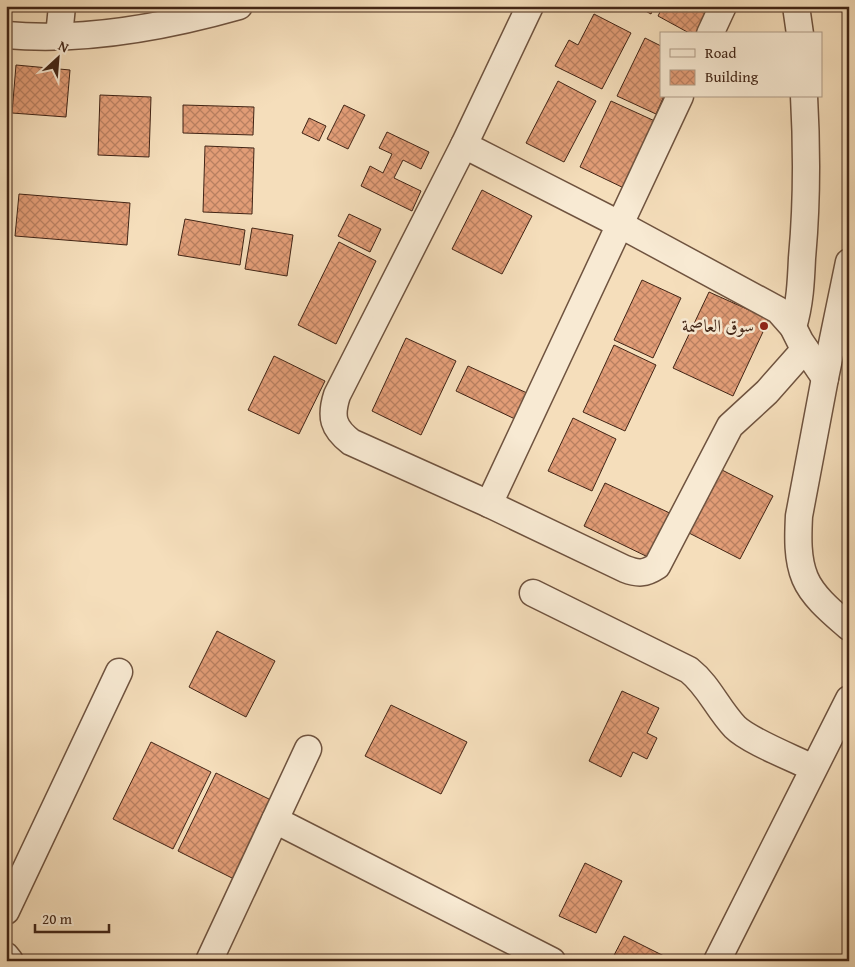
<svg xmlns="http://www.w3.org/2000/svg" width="855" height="967" viewBox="0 0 855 967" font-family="'Gentium Book Plus',Amiri,serif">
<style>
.building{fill:url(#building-cross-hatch);stroke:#422516}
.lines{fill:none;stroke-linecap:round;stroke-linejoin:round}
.minor-casing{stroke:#6f533f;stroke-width:29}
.minor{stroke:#f8ead3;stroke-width:26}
.poi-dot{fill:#8f2418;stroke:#f8ead3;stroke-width:2}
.labels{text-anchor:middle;stroke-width:5;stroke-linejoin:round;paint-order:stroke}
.poi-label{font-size:18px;fill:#422516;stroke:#f8ead3;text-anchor:end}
</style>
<defs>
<pattern id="building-cross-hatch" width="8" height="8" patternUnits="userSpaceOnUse" patternTransform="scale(1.25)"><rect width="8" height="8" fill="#e29d77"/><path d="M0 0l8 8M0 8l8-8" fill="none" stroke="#b98061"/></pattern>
</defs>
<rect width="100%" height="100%" fill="#f5debb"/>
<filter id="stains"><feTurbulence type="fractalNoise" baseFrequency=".004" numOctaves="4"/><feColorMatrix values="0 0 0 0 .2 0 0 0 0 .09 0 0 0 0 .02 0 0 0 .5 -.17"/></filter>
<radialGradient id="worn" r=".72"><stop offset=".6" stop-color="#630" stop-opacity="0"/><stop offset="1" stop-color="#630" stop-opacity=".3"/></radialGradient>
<g class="building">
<path d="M 636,6 L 654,6 L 651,14 Z"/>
<path d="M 663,6 L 705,6 L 718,12 L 707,34 L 691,34 L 658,16 Z"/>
<path d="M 594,14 L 631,33 L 602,89 L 555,66 L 569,40 L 578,45 Z"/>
<path d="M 645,38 L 661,46 L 661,96 L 664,96 L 656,114 L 617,96 Z"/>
<path d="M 16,65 L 70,70 L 66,117 L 12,113 Z"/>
<path d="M 558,81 L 596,101 L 564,162 L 526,143 Z"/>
<path d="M 100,95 L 151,97 L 149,157 L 98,155 Z"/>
<path d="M 611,101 L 657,122 L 626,189 L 580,167 Z"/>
<path d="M 183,105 L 254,107 L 253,135 L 183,133 Z"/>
<path d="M 344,105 L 365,115 L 348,149 L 327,139 Z"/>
<path d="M 309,118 L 326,126 L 319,141 L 302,133 Z"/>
<path d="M 387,132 L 429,152 L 421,169 L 403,160 L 394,178 L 421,191 L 412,211 L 361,186 L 370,166 L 383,173 L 392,154 L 379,148 Z"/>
<path d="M 205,146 L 254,148 L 252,214 L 203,212 Z"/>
<path d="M 482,190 L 532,216 L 502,274 L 452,249 Z"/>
<path d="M 19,194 L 130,203 L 127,245 L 15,236 Z"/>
<path d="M 349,214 L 381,229 L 370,252 L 338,236 Z"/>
<path d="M 185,219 L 245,230 L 240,265 L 178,255 Z"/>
<path d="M 252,228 L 293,235 L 287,276 L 245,269 Z"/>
<path d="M 339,242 L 376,261 L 336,344 L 298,325 Z"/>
<path d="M 642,280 L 681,298 L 653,358 L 614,340 Z"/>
<path d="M 709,292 L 769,319 L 733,396 L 673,368 Z"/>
<path d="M 406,338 L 456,361 L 421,435 L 372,411 Z"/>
<path d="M 614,345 L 656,365 L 625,431 L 583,412 Z"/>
<path d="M 274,356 L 325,381 L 299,434 L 248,410 Z"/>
<path d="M 468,366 L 527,393 L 515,419 L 456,391 Z"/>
<path d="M 573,418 L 616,439 L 592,491 L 548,471 Z"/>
<path d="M 722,470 L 773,496 L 740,559 L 689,533 Z"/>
<path d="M 605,483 L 674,515 L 652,559 L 584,526 Z"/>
<path d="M 217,631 L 275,661 L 246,717 L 189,687 Z"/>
<path d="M 622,691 L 659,708 L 647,733 L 657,738 L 647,759 L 633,752 L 621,777 L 589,761 Z"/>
<path d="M 391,705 L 467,742 L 441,794 L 365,756 Z"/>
<path d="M 151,742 L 211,772 L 173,849 L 113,819 Z"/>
<path d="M 216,773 L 275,802 L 236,880 L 178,851 Z"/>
<path d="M 585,863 L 622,881 L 596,933 L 559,916 Z"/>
<path d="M 624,936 L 674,961 L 611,961 Z"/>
</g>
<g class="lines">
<g class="minor-casing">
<g id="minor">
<path d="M 530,6 L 464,145 L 337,395 C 330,417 333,428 351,442 L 489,504 L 625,569 C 638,574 645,574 657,566 L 730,426 L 767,392 L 805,349"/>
<path d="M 796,6 L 800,34"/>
<path d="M 710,34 L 723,6"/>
<path d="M 6,35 C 83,42 165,27 239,6"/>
<path d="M 59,36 L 62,6"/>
<path d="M 464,145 L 619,224 L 778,310 L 793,327 L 800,341 L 825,378"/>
<path d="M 849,262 L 825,378 L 799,516 C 798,536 797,559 805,578 C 813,597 833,613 849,627"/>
<path d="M 793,327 C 800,304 801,281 802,258 C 807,204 807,150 804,96"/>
<path d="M 489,504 L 680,96"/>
<path d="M 533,593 L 689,670 C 709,686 717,708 735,727 C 749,741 793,758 813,768"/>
<path d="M 275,820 L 552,961"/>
<path d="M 6,911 L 119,672"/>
<path d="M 6,956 L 10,961"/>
<path d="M 209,961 L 308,749"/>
<path d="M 717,961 L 849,699"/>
</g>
</g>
<use href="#minor" class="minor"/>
</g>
<circle class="poi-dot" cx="764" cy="326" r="5"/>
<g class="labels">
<g class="poi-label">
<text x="754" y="332">سوق العاصمة</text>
</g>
</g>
<rect width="855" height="967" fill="none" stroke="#f5debb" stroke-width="25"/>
<rect x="8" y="8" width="840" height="952" fill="none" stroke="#422516" stroke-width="2.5"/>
<rect x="12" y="12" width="830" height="942" fill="none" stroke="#422516"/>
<rect x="660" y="32" width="162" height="65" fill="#f8ead3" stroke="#af9b87"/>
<rect x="670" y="49" width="25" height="8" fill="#f8ead3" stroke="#af9b87"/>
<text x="705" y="58" font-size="15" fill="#422516">Road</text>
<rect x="670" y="70" width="25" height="15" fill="url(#building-cross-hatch)" stroke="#af9b87"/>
<text x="705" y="82" font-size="15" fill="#422516">Building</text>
<g transform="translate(58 58) rotate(26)" stroke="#f8ead3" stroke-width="4" paint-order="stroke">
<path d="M0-4L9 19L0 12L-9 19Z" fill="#422516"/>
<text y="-8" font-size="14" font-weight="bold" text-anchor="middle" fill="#422516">N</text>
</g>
<path d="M35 924v8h74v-8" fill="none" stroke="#422516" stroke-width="2.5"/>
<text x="42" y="924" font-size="15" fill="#422516" stroke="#f8ead3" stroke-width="4" paint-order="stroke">20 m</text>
<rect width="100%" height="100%" filter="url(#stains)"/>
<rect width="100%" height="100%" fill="url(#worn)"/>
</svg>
